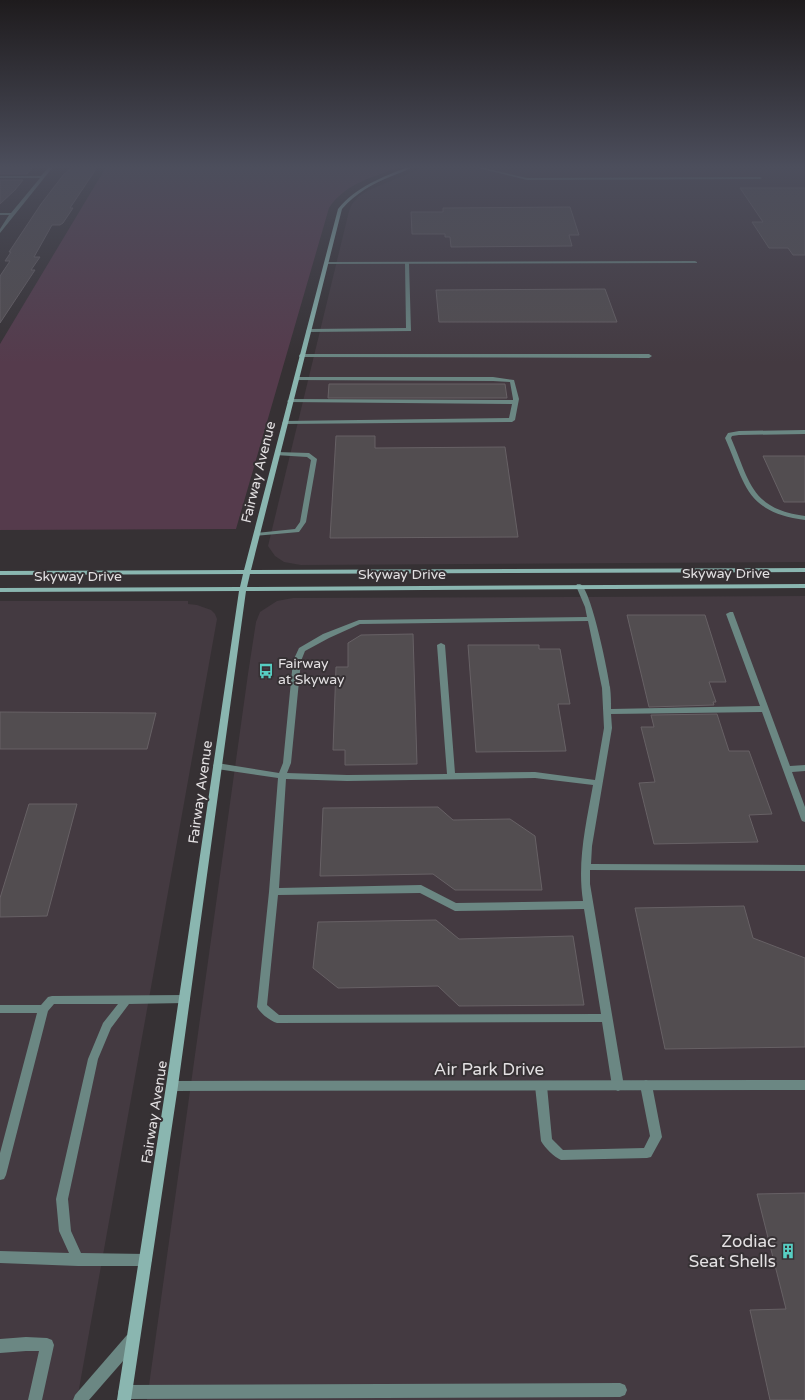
<svg xmlns="http://www.w3.org/2000/svg" width="805" height="1400" viewBox="0 0 805 1400" font-family="'Varela Round',sans-serif">
<style>
.built{fill:#443a41}
.green{fill:#553b4c}
.building{fill:#524d50;stroke:#676165}
.lines{fill:none;stroke-linecap:round;stroke-linejoin:round}
.lane{fill:#6b8783;fill-rule:evenodd}
.street{fill:#6b8783;fill-rule:evenodd}
.secondary{fill:#8ab6b0;fill-rule:evenodd}
.labels{text-anchor:middle;stroke-width:4;stroke-linejoin:round;paint-order:stroke}
.street-label{font-size:14px;fill:#e3e0e2;stroke:#363134}
.poi-label{font-size:14px;fill:#e3e0e2;stroke:#363134;text-anchor:start}
.near-street-label{font-size:17px;fill:#e3e0e2;stroke:#363134}
.near-poi-label{font-size:17px;fill:#e3e0e2;stroke:#363134;text-anchor:end}
</style>
<rect width="100%" height="100%" fill="#363134"/>
<g class="built">
<path d="M 424,167 L 805,167 L 805,562 L 301,565 L 284,562 L 275,556 L 268,546 L 349,211 L 352,204 L 359,196 L 369,190 Z"/>
<path d="M 805,596 L 805,1400 L 147,1400 L 248,674 L 256,622 L 260,612 L 277,601 L 293,598 Z"/>
<path d="M 0,601 L 188,601 L 188,604 L 197,605 L 211,610 L 215,614 L 217,619 L 77,1400 L 0,1400 Z"/>
</g>
<path class="green" d="M 106,167 L 399,167 C 374,177 344,184 329,208 L 236,529 L 0,530 L 0,344 Z"/>
<g class="building">
<path d="M 0,167 L 33,167 L 27,174 L 0,174 Z"/>
<path d="M 71,169 L 96,169 L 70,208 L 73,208 L 63,223 L 60,225 L 52,225 L 34,257 L 40,257 L 31,270 L 35,270 L 0,323 L 0,276 L 10,261 L 5,261 L 11,252 L 9,252 L 41,204 L 64,174 Z"/>
<path d="M 0,180 L 23,180 L 15,190 L 0,204 Z"/>
<path d="M 740,188 L 805,188 L 805,255 L 793,255 L 788,248 L 769,248 L 752,222 L 763,222 Z"/>
<path d="M 570,207 L 579,235 L 569,235 L 572,246 L 451,247 L 450,237 L 445,237 L 445,234 L 412,234 L 411,212 L 443,212 L 443,208 Z"/>
<path d="M 605,289 L 617,322 L 439,322 L 436,290 Z"/>
<path d="M 329,384 L 505,384 L 507,398 L 328,398 Z"/>
<path d="M 336,436 L 375,436 L 375,448 L 505,447 L 518,537 L 330,538 Z"/>
<path d="M 763,456 L 805,456 L 805,502 L 784,502 Z"/>
<path d="M 627,615 L 705,615 L 726,682 L 709,682 L 716,702 L 713,702 L 714,705 L 649,707 Z"/>
<path d="M 413,634 L 417,764 L 345,765 L 345,750 L 333,750 L 336,667 L 348,667 L 348,643 L 361,635 Z"/>
<path d="M 468,645 L 539,645 L 539,649 L 560,649 L 570,704 L 558,704 L 566,751 L 476,752 Z"/>
<path d="M 0,712 L 156,713 L 147,749 L 0,749 Z"/>
<path d="M 717,714 L 729,751 L 749,751 L 772,814 L 749,815 L 758,842 L 654,844 L 639,783 L 655,782 L 641,727 L 654,727 L 651,715 Z"/>
<path d="M 29,804 L 77,804 L 47,916 L 0,917 L 0,898 Z"/>
<path d="M 438,807 L 453,820 L 510,819 L 535,836 L 542,890 L 455,890 L 433,874 L 320,876 L 323,808 Z"/>
<path d="M 744,906 L 753,938 L 805,958 L 805,1047 L 665,1049 L 635,908 Z"/>
<path d="M 436,920 L 459,939 L 573,936 L 584,1005 L 459,1006 L 438,986 L 338,988 L 313,968 L 318,922 Z"/>
<path d="M 805,1193 L 805,1400 L 770,1400 L 750,1310 L 786,1309 L 757,1194 Z"/>
</g>
<g class="lines">
<g class="lane">
<path d="M 474,167 L 479,167 L 527,178 L 760,177 L 762,178 L 760,179 L 527,180 Z"/>
<path d="M 407,262 L 409,263 L 411,331 L 307,332 L 306,331 L 309,329 L 406,328 L 405,263 Z"/>
<path d="M 301,354 L 649,354 L 652,356 L 649,358 L 299,357 L 299,355 Z"/>
<path d="M 296,377 L 493,377 L 514,380 L 519,399 L 515,420 L 512,422 L 283,424 L 282,423 L 285,421 L 509,418 L 512,404 L 288,402 L 287,401 L 290,399 L 513,400 L 513,399 L 510,382 L 493,381 L 294,380 L 294,378 Z"/>
<path d="M 805,430 L 805,434 L 739,435 L 732,436 L 731,438 C 750,482 751,509 805,516 L 805,520 C 746,512 746,486 725,438 L 728,433 L 739,431 Z"/>
<path d="M 277,452 L 309,453 L 317,459 L 306,522 L 299,532 L 254,536 L 254,534 L 256,533 L 295,529 L 300,522 L 311,460 L 307,457 L 275,455 L 275,453 Z"/>
<path d="M 577,584 L 580,584 C 591,588 608,672 610,687 C 611,695 611,702 611,709 L 760,706 L 726,614 L 730,612 L 733,612 L 790,766 L 805,765 L 805,771 L 792,772 L 805,807 L 805,822 L 802,821 L 801,819 L 762,712 L 611,714 L 612,728 L 592,846 L 591,864 L 805,865 L 805,871 L 590,870 L 590,884 L 624,1086 L 622,1089 L 618,1091 L 614,1089 L 612,1086 L 602,1022 L 277,1023 C 270,1021 260,1013 257,1007 L 269,892 L 278,778 L 217,769 L 213,766 L 214,764 L 217,763 L 279,773 L 283,763 L 293,661 L 299,648 L 323,634 L 359,620 L 587,617 L 585,607 L 576,586 ZM 588,621 L 602,688 L 604,728 L 595,780 L 535,772 L 455,773 L 445,645 L 441,643 L 437,645 L 447,774 L 347,775 L 287,773 L 291,763 L 301,661 L 305,651 L 329,638 L 360,624 ZM 535,778 L 593,785 C 586,824 577,862 583,901 L 456,903 L 421,885 L 279,888 L 286,779 L 347,781 ZM 420,893 L 455,911 L 584,909 L 601,1014 L 279,1015 L 267,1005 L 278,895 Z"/>
<path d="M 185,995 L 189,996 L 190,999 L 189,1002 L 185,1003 L 129,1004 L 111,1028 L 98,1059 L 68,1199 L 71,1231 L 81,1253 L 146,1254 L 150,1256 L 152,1260 L 150,1264 L 146,1266 L 78,1266 L 0,1263 L 0,1251 L 69,1253 L 59,1231 L 56,1199 L 88,1059 L 103,1023 L 118,1004 L 54,1004 L 48,1011 L 6,1175 L 4,1179 L 0,1180 L 0,1153 L 37,1013 L 0,1013 L 0,1005 L 41,1005 L 48,997 L 52,996 Z"/>
<path d="M 646,1080 L 650,1082 L 652,1085 L 662,1137 L 651,1157 L 647,1158 L 561,1160 C 554,1157 545,1148 541,1141 L 535,1086 L 537,1083 L 541,1081 L 545,1083 L 547,1086 L 552,1139 L 563,1150 L 644,1148 L 650,1136 L 640,1085 L 642,1082 Z"/>
<path d="M 132,1334 L 137,1335 L 138,1340 L 137,1345 L 89,1400 L 73,1400 L 75,1395 L 127,1335 Z"/>
<path d="M 26,1337 L 47,1338 L 52,1340 L 54,1345 L 42,1400 L 28,1400 L 39,1351 L 26,1351 L 0,1353 L 0,1339 Z"/>
<path d="M 620,1383 L 625,1385 L 627,1390 L 625,1395 L 620,1397 L 125,1399 L 120,1397 L 118,1392 L 120,1387 L 125,1385 Z"/>
</g>
<g class="street">
<path d="M 49,167 L 53,167 L 0,233 L 0,229 L 9,215 L 0,215 L 0,213 L 11,213 L 40,178 L 0,178 L 0,176 L 41,176 Z"/>
<path d="M 695,261 L 697,262 L 697,263 L 326,264 L 324,263 L 326,262 Z"/>
<path d="M 805,1080 L 805,1090 L 172,1091 L 168,1089 L 166,1086 L 168,1083 L 172,1081 Z"/>
</g>
<path class="secondary" d="M 408,167 L 412,167 C 406,171 398,173 392,176 C 372,184 356,193 342,209 L 251,570 L 805,568 L 805,572 L 250,574 L 247,587 L 805,584 L 805,588 L 246,591 L 178,1086 L 131,1400 L 117,1400 L 166,1086 L 239,591 L 0,592 L 0,588 L 240,587 L 243,574 L 0,575 L 0,571 L 244,570 L 338,209 C 356,187 382,177 408,167 Z"/>
</g>
<linearGradient id="sky" x2="0" y2="1"><stop stop-color="#1e1b1d"/><stop offset="0.46" stop-color="#4c4e5c"/><stop offset="1" stop-color="#4c4e5c" stop-opacity="0"/></linearGradient>
<rect width="805" height="363" fill="url(#sky)"/>
<defs>
<g id="bus-bare" transform="scale(1.2)"><path d="M-5-6H5V4H4V6H2V4H-2V6H-4V4H-5ZM-3.5-4V0h7V-4ZM-3.5 1.2v1.5H-2V1.2ZM2 1.2v1.5H3.5V1.2Z" fill="#57cec2" stroke="#363134" stroke-width="2.5" paint-order="stroke"/></g>
<g id="building-bare" transform="scale(1.2)"><path d="M-4-6H4V6H1V3H-1V6H-4ZM-2.5-4.3h1.7v1.8h-1.7ZM.8-4.3h1.7v1.8H.8ZM-2.5-1h1.7V.8h-1.7ZM.8-1h1.7V.8H.8Z" fill="#57cec2" stroke="#363134" stroke-width="2.5" paint-order="stroke"/></g>
</defs>
<g fill-rule="evenodd">
<use href="#bus-bare" x="266" y="671"/>
<use href="#building-bare" x="788" y="1251"/>
</g>
<g class="labels">
<g class="street-label">
<text transform="translate(258 472) rotate(-76)" y="5">Fairway Avenue</text>
<text x="726" y="578">Skyway Drive</text>
<text x="402" y="579">Skyway Drive</text>
<text x="78" y="581">Skyway Drive</text>
<text transform="translate(200 792) rotate(-82)" y="5">Fairway Avenue</text>
<text transform="translate(154 1112) rotate(-81)" y="5">Fairway Avenue</text>
</g>
<g class="poi-label">
<text x="278" y="668">Fairway<tspan x="278" dy="16">at Skyway</tspan></text>
</g>
<g class="near-street-label">
<text x="489" y="1075">Air Park Drive</text>
</g>
<g class="near-poi-label">
<text x="776" y="1247">Zodiac<tspan x="776" dy="20">Seat Shells</tspan></text>
</g>
</g>
</svg>
